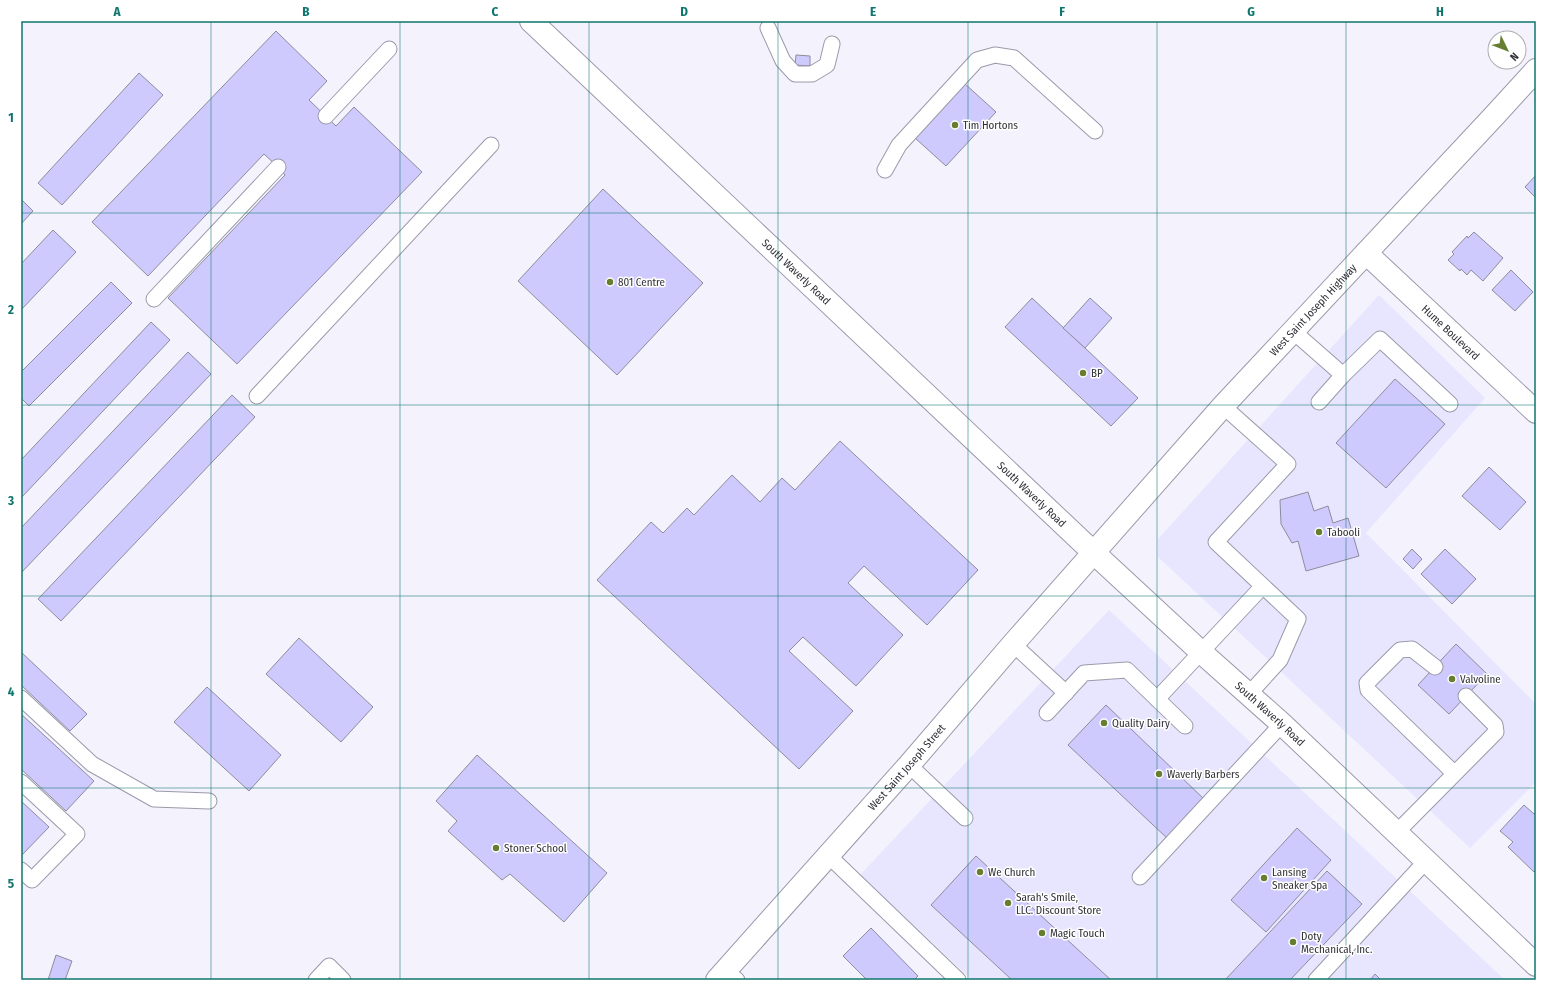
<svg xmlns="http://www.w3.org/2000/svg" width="1557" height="1001" viewBox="0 0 1557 1001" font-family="'Fira Sans Condensed',sans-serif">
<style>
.built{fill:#e8e6ff}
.building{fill:#cfcafd;stroke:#8d8c9c}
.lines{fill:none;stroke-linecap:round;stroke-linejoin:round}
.service-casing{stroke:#9b9aaa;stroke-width:17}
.minor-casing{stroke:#9b9aaa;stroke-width:24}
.tertiary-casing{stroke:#9b9aaa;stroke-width:24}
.secondary-casing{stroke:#9b9aaa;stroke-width:24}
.service{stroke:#fff;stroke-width:15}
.minor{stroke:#fff;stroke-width:22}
.tertiary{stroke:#fff;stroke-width:22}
.secondary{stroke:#fff;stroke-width:22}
.grid{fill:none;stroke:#0f766e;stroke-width:1;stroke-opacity:0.55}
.poi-dot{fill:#677e31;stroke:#fff;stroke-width:1.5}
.labels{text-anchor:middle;stroke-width:3;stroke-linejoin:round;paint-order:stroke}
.poi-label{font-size:11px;fill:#313037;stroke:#fff;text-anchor:start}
.street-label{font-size:11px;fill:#313037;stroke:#fff}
.neatline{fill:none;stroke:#0f766e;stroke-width:1.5}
.grid-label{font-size:13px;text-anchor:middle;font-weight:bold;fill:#0f766e}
</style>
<rect width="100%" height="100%" fill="#f3f2fd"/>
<g class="built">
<path d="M 1379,295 L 1485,398 L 1366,533 L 1536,704 L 1536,782 L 1470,848 L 1158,557 L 1158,539 Z"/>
<path d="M 1109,610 L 1505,980 L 972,980 L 860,875 Z"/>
</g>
<g class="building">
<path d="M 276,31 L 327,81 L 309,100 L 336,126 L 354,107 L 422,172 L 237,364 L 168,298 L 285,175 L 278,167 L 264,154 L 148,276 L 92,222 Z"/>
<path d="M 796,55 L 810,56 L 810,66 L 795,65 Z"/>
<path d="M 139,73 L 163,95 L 62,205 L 38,183 Z"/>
<path d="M 964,83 L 996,112 L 946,166 L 915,138 Z"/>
<path d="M 1536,175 L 1536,198 L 1525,187 Z"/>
<path d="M 603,189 L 703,283 L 617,375 L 518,281 Z"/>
<path d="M 21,199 L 33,211 L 21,224 Z"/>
<path d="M 53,230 L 76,252 L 21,310 L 21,264 Z"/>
<path d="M 1474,232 L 1503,258 L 1483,281 L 1471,270 L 1467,275 L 1461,269 L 1460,271 L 1448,260 L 1454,254 L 1452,252 L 1467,236 L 1468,238 Z"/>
<path d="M 1511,270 L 1533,292 L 1515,311 L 1492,290 Z"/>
<path d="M 111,282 L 132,303 L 29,406 L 21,398 L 21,372 Z"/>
<path d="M 1032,298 L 1138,398 L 1111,426 L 1005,327 Z"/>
<path d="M 1090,298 L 1112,318 L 1085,348 L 1063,328 Z"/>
<path d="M 151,322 L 170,340 L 21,498 L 21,460 Z"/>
<path d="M 188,352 L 211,374 L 21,573 L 21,528 Z"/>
<path d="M 1395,379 L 1445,424 L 1386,488 L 1336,443 Z"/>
<path d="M 232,395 L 255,417 L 61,621 L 38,599 Z"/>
<path d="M 840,441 L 978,570 L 927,625 L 864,566 L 848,583 L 903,635 L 856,686 L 803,637 L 789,651 L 853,711 L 799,769 L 597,580 L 651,522 L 663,533 L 687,508 L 694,515 L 732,475 L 760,502 L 782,478 L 795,490 Z"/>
<path d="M 1489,467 L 1526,502 L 1500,530 L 1462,496 Z"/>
<path d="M 1308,492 L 1314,511 L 1328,506 L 1333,523 L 1348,518 L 1359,556 L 1306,571 L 1298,541 L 1292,543 L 1281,524 L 1280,500 Z"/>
<path d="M 1412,549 L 1422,559 L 1413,569 L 1403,559 Z"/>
<path d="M 1445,549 L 1476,579 L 1452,604 L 1421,574 Z"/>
<path d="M 299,638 L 373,707 L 341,742 L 266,674 Z"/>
<path d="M 1456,644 L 1487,674 L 1449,714 L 1418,685 Z"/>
<path d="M 21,652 L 87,714 L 70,731 L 21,685 Z"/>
<path d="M 207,687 L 281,755 L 249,791 L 174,722 Z"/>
<path d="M 1106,705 L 1205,800 L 1168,839 L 1068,745 Z"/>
<path d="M 21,714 L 94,781 L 66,811 L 21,769 Z"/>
<path d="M 477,755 L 607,873 L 564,922 L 510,874 L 502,880 L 448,831 L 457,821 L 436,801 Z"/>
<path d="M 21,801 L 49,827 L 21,856 Z"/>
<path d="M 1524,805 L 1534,814 L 1536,812 L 1536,870 L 1534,872 L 1508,847 L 1513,842 L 1500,831 Z"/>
<path d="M 1297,828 L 1331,860 L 1266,932 L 1231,900 Z"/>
<path d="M 976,856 L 1111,980 L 1012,980 L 931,905 Z"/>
<path d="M 1327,871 L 1362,904 L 1290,980 L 1225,980 Z"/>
<path d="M 871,928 L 918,976 L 914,980 L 867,980 L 843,956 Z"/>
<path d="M 56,955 L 72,961 L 65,980 L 48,980 Z"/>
<path d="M 1375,974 L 1381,980 L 1370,980 Z"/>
</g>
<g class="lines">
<g class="service-casing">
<g id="service">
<path d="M 768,28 L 783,61 L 795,74 L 812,74 L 827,65 L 832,44"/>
<path d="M 326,116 L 389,49"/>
<path d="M 885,170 L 899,145 L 977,60 L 995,55 L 1014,58 L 1095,131"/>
<path d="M 154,299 L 278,167"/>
<path d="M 1294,332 L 1343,375 L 1380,339 L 1450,404"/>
<path d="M 257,396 L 491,145"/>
<path d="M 1319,402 L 1343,375"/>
<path d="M 1223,406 L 1288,464 L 1216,542 L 1298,619 L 1280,660 L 1249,694"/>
<path d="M 1013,644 L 1066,693"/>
<path d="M 1435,667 L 1412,649 L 1400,650 L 1367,683 L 1368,690 L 1454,773"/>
<path d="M 21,698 L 92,764 L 154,799 L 209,801"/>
<path d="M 1157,699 L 1262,587"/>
<path d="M 1047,713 L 1084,673 L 1127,670 L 1185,726"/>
<path d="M 909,765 L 965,818"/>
<path d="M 21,782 L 77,834 L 32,880 L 21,870"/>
<path d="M 1397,832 L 1496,732 L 1495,725 L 1466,696"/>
<path d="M 829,856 L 958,980"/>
<path d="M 1140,877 L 1282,724"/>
<path d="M 726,971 L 737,980"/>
<path d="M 316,980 L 329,966 L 343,980"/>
<path d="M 1316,980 L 1426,861"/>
</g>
</g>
<g class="minor-casing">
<g id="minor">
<path id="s1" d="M 1366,253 L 1536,412"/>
</g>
</g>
<g class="tertiary-casing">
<g id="tertiary">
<path id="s2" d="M 717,980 L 909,765 L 1013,644 L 1223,406 L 1495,115 L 1536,70"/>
</g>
</g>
<g class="secondary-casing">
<g id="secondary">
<path id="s3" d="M 531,21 L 1094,553 L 1201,652 L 1282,724 L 1536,965"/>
</g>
</g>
<use href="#service" class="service"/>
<use href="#minor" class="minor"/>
<use href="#tertiary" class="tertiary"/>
<use href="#secondary" class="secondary"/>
</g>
<path class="grid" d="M 211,21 L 211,980M 400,21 L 400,980M 589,21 L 589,980M 778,21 L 778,980M 968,21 L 968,980M 1157,21 L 1157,980M 1346,21 L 1346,980M 21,213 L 1536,213M 21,405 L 1536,405M 21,596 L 1536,596M 21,788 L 1536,788"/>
<g class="poi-dot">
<circle cx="955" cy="125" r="4"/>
<circle cx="610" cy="282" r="4"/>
<circle cx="1083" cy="373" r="4"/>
<circle cx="1319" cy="532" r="4"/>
<circle cx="1452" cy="679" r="4"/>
<circle cx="1104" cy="723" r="4"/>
<circle cx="1159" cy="774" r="4"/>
<circle cx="496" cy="848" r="4"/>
<circle cx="980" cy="872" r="4"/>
<circle cx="1264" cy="878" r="4"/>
<circle cx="1008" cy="903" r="4"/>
<circle cx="1042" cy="933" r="4"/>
<circle cx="1293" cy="942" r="4"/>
</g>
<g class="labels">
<g class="poi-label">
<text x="963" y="129">Tim Hortons</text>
<text x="618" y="286">801 Centre</text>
<text x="1091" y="377">BP</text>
<text x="1327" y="536">Tabooli</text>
<text x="1460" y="683">Valvoline</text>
<text x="1112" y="727">Quality Dairy</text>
<text x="1167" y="778">Waverly Barbers</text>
<text x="504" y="852">Stoner School</text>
<text x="988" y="876">We Church</text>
<text x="1272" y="876">Lansing<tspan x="1272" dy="13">Sneaker Spa</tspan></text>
<text x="1016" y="901">Sarah's Smile,<tspan x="1016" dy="13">LLC. Discount Store</tspan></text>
<text x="1050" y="937">Magic Touch</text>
<text x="1301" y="940">Doty<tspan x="1301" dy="13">Mechanical, Inc.</tspan></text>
</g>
<g class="street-label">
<text dy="4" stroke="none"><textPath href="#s3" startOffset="365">South Waverly Road</textPath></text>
<text dy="4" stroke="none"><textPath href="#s2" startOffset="897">West Saint Joseph Highway</textPath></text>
<text dy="4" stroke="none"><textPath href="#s1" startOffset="116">Hume Boulevard</textPath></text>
<text dy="4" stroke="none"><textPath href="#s3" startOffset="689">South Waverly Road</textPath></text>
<text dy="4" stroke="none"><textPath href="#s3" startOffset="1013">South Waverly Road</textPath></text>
<text dy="4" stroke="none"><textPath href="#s2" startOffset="285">West Saint Joseph Street</textPath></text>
</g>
</g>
<rect width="1557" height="1001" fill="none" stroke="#ffffff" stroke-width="44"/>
<g transform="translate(1507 50) rotate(133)"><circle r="19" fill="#ffffff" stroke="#adacaf"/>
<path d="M0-3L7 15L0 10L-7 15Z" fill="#677e31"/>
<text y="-6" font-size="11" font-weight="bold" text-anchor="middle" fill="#313037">N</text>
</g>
<rect x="22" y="22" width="1513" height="957" class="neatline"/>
<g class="grid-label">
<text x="117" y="16">A</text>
<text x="306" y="16">B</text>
<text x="495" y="16">C</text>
<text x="684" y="16">D</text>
<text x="873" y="16">E</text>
<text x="1062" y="16">F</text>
<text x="1251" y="16">G</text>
<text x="1440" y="16">H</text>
<text x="11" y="122">1</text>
<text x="11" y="314">2</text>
<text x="11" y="505">3</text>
<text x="11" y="696">4</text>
<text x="11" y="888">5</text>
</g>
</svg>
